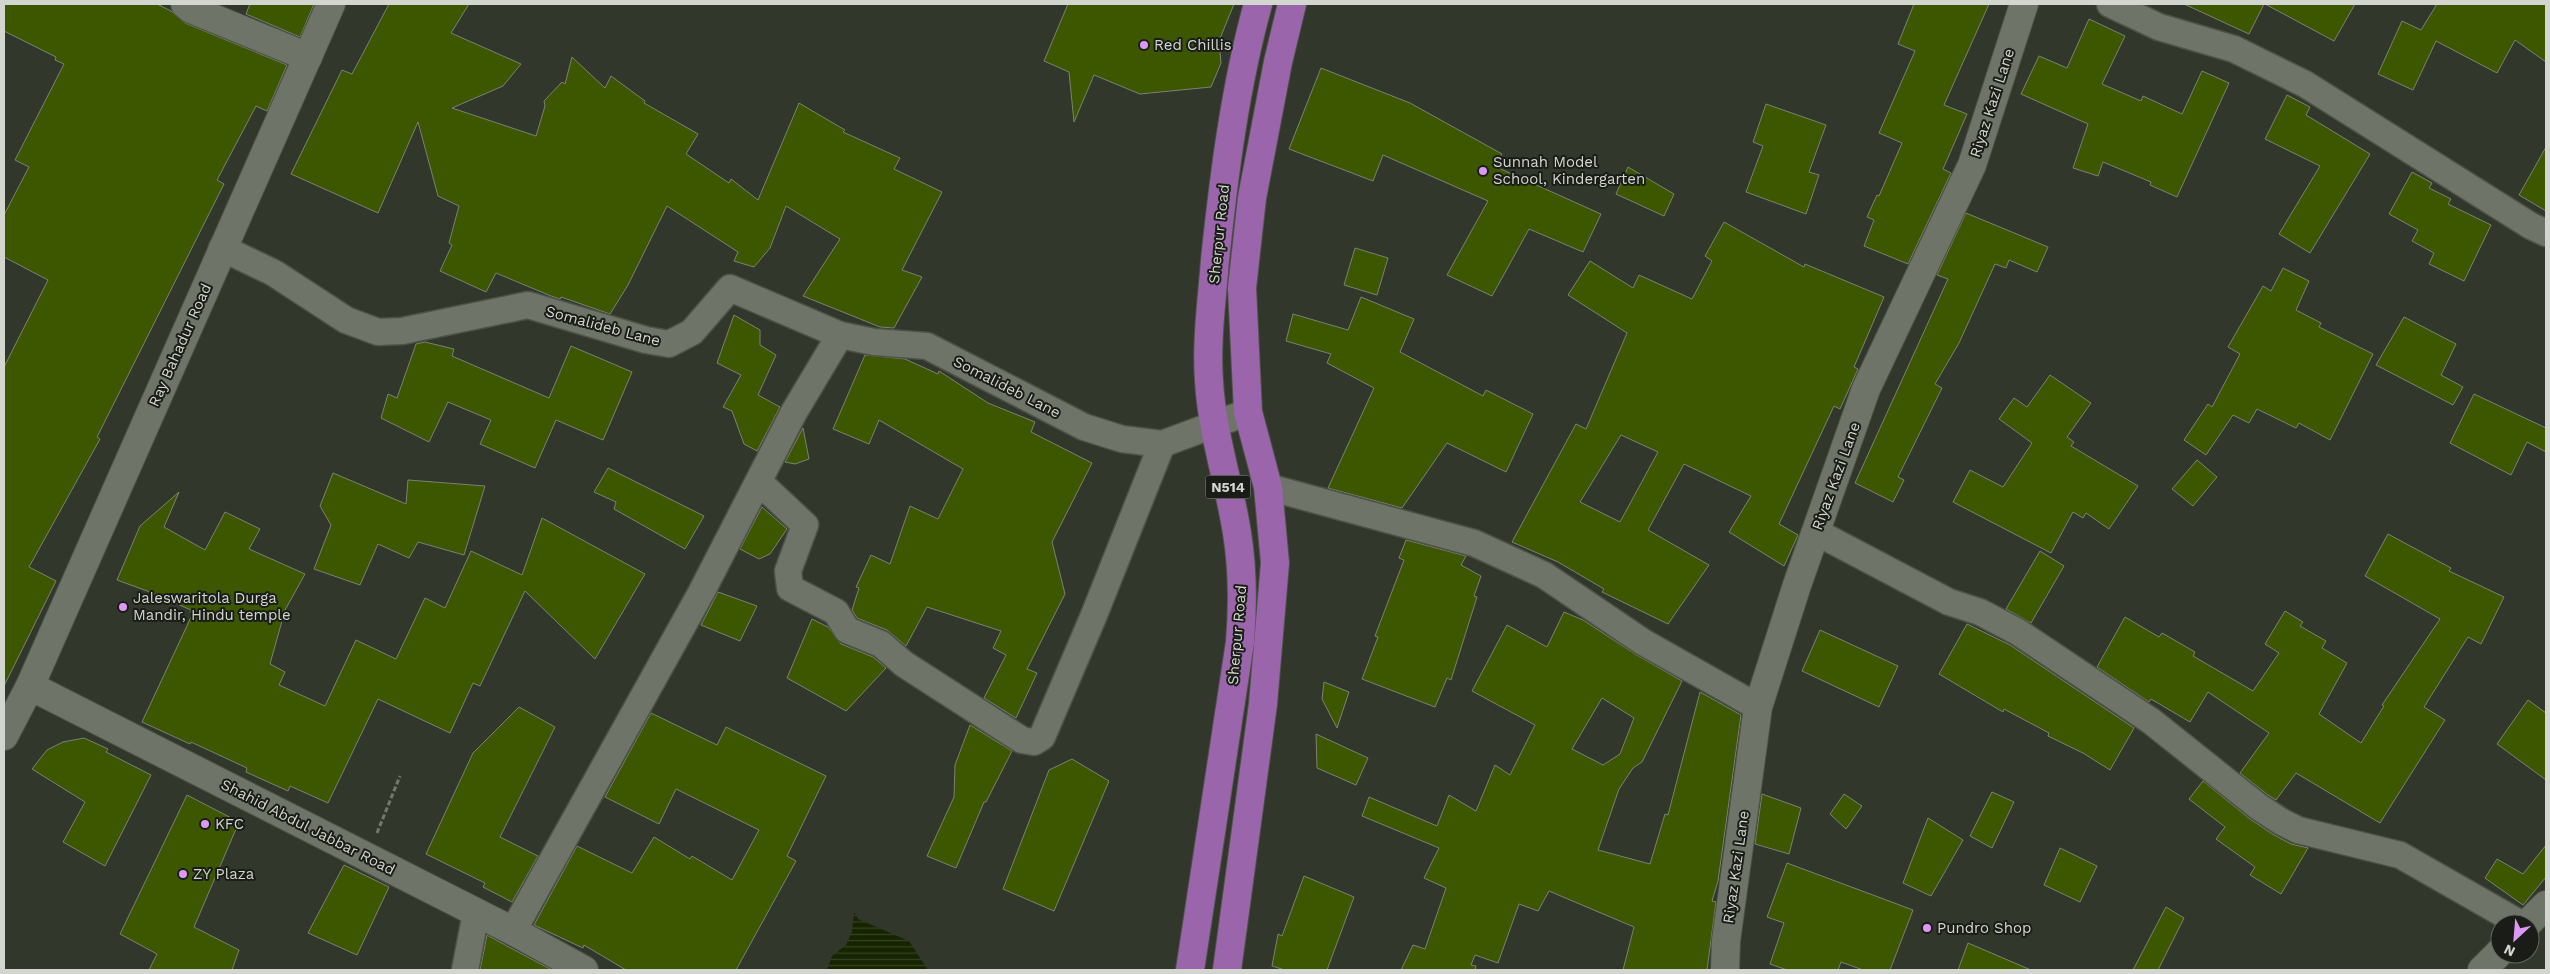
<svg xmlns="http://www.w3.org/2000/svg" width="2550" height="974" viewBox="0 0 2550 974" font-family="'Work Sans',sans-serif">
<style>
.water{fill:url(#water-rules)}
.building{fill:#3c5700;stroke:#7b8274;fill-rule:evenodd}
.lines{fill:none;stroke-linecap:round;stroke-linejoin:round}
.minor-casing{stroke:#4d5247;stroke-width:29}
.tertiary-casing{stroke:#4d5247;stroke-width:30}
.secondary-casing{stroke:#4d5247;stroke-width:30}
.trunk-casing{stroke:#4d5247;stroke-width:30}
.path{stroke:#73786d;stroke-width:3;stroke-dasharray:5 2.5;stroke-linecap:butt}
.minor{stroke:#6e7467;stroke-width:26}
.tertiary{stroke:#6e7467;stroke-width:28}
.secondary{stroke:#6e7467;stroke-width:28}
.trunk{stroke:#9a65ab;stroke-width:28}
.poi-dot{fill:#dc99f4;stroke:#1a1d17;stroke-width:2}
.labels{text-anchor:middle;stroke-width:4;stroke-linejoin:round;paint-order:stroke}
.shield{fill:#1a1d17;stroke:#9b9e97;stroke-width:1}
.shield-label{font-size:14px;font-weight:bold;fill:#d2d6ce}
.poi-label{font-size:15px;fill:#d2d6ce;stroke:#1a1d17;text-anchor:start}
.street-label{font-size:15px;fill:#d2d6ce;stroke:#1a1d17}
</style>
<defs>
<pattern id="water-rules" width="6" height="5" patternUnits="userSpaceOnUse" patternTransform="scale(1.25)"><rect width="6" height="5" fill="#162400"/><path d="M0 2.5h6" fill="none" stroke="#374324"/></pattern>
</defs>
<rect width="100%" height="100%" fill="#31372a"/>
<path class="water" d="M 854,912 L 858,919 L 909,941 L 928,970 L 827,970 L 832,956 L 846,945 L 852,932 Z"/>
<g class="building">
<path d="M 4,4 L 157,4 L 171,11 L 185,23 L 287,65 L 267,111 L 256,106 L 217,180 L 224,184 L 97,437 L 100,439 L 29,567 L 56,581 L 4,686 L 4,367 L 48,280 L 4,257 L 4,215 L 29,167 L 15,160 L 64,64 L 55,60 L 56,57 L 4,31 Z"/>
<path d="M 250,4 L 314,4 L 300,37 L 246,14 Z"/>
<path d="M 389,4 L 469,4 L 451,33 L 521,64 L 503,86 L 452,108 L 536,136 L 545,106 L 544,101 L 562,82 L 565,84 L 572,57 L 605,88 L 611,76 L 645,101 L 644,103 L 698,134 L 686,154 L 729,183 L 731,179 L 758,200 L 799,103 L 845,130 L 843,132 L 900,158 L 894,169 L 942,192 L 902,270 L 922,277 L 894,328 L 880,327 L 803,296 L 840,239 L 786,206 L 770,248 L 754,267 L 734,261 L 738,252 L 667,206 L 628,285 L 610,314 L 561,297 L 560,299 L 551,296 L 496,273 L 486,292 L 440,271 L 452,245 L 449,243 L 459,206 L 438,196 L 418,122 L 378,213 L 291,174 L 342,70 L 352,74 Z"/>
<path d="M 1068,4 L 1234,4 L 1219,41 L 1221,63 L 1211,87 L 1140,94 L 1094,75 L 1074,122 L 1069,72 L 1044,61 Z"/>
<path d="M 1914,4 L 1989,4 L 1944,105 L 1967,114 L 1943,169 L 1951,173 L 1908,264 L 1864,246 L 1874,220 L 1867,217 L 1877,195 L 1879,196 L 1902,143 L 1879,133 L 1915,51 L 1898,44 Z"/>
<path d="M 2184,4 L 2264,4 L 2249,34 Z"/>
<path d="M 2265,4 L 2355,4 L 2334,41 Z"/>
<path d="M 2437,4 L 2546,4 L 2546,62 L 2515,40 L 2497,73 L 2436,41 L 2413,90 L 2378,74 L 2402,21 L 2421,30 Z"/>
<path d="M 2089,19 L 2125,36 L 2102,84 L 2141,101 L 2143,96 L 2182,114 L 2202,71 L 2229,83 L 2177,197 L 2150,185 L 2151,182 L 2103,162 L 2098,176 L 2073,168 L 2088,124 L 2021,94 L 2039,56 L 2067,68 Z"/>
<path d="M 1321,68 L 1410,103 L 1502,154 L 1494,166 L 1601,214 L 1583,252 L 1529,229 L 1492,296 L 1447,275 L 1488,201 L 1383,155 L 1373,181 L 1289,149 Z"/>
<path d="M 2287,95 L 2310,107 L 2306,115 L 2370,154 L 2310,253 L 2279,234 L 2320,166 L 2265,139 Z"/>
<path d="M 1766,104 L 1826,125 L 1809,172 L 1819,175 L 1806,214 L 1746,192 L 1763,146 L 1753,142 Z"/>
<path d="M 2546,147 L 2546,211 L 2519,195 Z"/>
<path d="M 1628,167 L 1674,194 L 1664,216 L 1616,194 Z"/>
<path d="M 2412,172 L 2432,183 L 2429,188 L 2451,199 L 2448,204 L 2491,225 L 2464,281 L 2429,264 L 2434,253 L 2412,241 L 2418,230 L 2389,214 Z"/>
<path d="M 1966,213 L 2048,247 L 2037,272 L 2009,260 L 2006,268 L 1995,264 L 1959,343 L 1935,384 L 1942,388 L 1898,477 L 1904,480 L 1893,502 L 1855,483 L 1948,279 L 1937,275 Z"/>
<path d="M 1724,222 L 1804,267 L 1805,264 L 1884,297 L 1854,367 L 1858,369 L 1840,409 L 1834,406 L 1779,524 L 1798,535 L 1784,566 L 1729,532 L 1751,496 L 1684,464 L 1648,530 L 1709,565 L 1668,624 L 1602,592 L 1604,589 L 1558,562 L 1512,542 L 1576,424 L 1586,429 L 1627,333 L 1568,295 L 1590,261 L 1633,288 L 1639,275 L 1692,299 L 1712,261 L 1705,256 ZM 1621,435 L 1658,452 L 1620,522 L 1580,502 Z"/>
<path d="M 1355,248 L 1388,258 L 1377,295 L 1344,285 Z"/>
<path d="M 2283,268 L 2309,281 L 2296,310 L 2321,323 L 2319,327 L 2373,354 L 2330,440 L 2299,423 L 2296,428 L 2257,409 L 2249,423 L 2233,415 L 2206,455 L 2184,440 L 2208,404 L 2212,407 L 2240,354 L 2228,347 L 2263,286 L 2271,291 Z"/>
<path d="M 1361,297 L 1414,319 L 1400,352 L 1483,396 L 1486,390 L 1533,414 L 1506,472 L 1447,443 L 1402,508 L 1328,488 L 1374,388 L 1327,363 L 1331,354 L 1286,341 L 1293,314 L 1348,330 Z"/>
<path d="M 734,315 L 760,330 L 760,345 L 776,355 L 758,395 L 780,407 L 757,451 L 744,444 L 732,411 L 723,407 L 741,375 L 717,363 Z"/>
<path d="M 2404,317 L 2456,344 L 2441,375 L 2463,387 L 2453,405 L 2376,365 Z"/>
<path d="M 425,342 L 454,349 L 452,356 L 549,398 L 571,346 L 632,372 L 603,440 L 556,420 L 535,468 L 480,444 L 491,420 L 448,402 L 429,442 L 381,418 L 388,394 L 397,398 L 416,344 Z"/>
<path d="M 865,355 L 905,359 L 938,374 L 939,371 L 988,403 L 1035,422 L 1031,432 L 1092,463 L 1052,542 L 1065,594 L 1027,669 L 1037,673 L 1016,718 L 984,698 L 1006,655 L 993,648 L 1001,631 L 927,607 L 906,646 L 887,630 L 857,618 L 852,610 L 859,588 L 856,587 L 871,555 L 890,564 L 910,506 L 938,519 L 963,469 L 879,420 L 869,444 L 833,429 Z"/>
<path d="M 2050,375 L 2091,403 L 2067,437 L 2074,442 L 2071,446 L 2138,486 L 2109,529 L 2086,513 L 2083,518 L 2073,512 L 2051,553 L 1953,502 L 1970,470 L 2003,487 L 2032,443 L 1999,419 L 2014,398 L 2027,407 Z"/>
<path d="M 2474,394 L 2546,428 L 2546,452 L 2527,442 L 2511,475 L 2450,443 Z"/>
<path d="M 803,428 L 809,459 L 795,464 L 785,462 Z"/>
<path d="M 2197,460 L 2217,477 L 2193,506 L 2172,489 Z"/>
<path d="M 608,468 L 704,516 L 685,549 L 614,509 L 616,502 L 594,492 Z"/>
<path d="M 333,473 L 406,504 L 408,480 L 485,486 L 464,555 L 418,542 L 409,558 L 378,544 L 360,585 L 314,569 L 331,525 L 320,506 Z"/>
<path d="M 179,492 L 164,527 L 205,550 L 225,512 L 260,529 L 249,549 L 305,574 L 285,610 L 270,664 L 285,672 L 279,685 L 325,706 L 356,640 L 396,659 L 425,598 L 445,608 L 471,551 L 522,575 L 542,518 L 645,574 L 595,659 L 525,591 L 480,686 L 473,683 L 450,733 L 378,699 L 328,803 L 290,786 L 288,791 L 246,772 L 247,768 L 191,742 L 190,744 L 142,722 L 193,613 L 190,612 L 191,610 L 150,592 L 117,580 L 140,526 Z"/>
<path d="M 762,507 L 787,529 L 770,554 L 759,559 L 740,549 Z"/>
<path d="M 2388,534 L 2451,568 L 2449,571 L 2504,597 L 2481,644 L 2468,637 L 2424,707 L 2445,720 L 2380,823 L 2296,773 L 2276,800 L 2268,795 L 2240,773 L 2269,733 L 2208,692 L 2190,722 L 2151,699 L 2149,702 L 2097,667 L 2125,617 L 2159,637 L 2162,633 L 2195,652 L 2193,656 L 2253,691 L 2279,653 L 2265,644 L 2285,611 L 2303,622 L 2300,626 L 2326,641 L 2322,648 L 2347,663 L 2319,714 L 2361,743 L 2384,706 L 2382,705 L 2440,619 L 2365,576 Z"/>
<path d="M 1406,540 L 1466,556 L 1461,565 L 1481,576 L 1474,596 L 1477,597 L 1451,680 L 1447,678 L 1435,707 L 1362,679 L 1378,637 L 1375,636 L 1404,560 L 1399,558 Z"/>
<path d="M 2040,551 L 2064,566 L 2031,623 L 2006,609 Z"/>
<path d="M 718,592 L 757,606 L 740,641 L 701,625 Z"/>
<path d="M 1564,612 L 1583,620 L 1635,654 L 1682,681 L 1642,762 L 1633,768 L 1619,789 L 1598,850 L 1650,864 L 1665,814 L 1668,815 L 1700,692 L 1741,715 L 1718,881 L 1712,901 L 1716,902 L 1707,970 L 1623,970 L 1634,927 L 1549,891 L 1538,911 L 1519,904 L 1498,963 L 1475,955 L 1471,965 L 1476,966 L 1475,970 L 1401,970 L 1413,945 L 1425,949 L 1446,888 L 1424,878 L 1439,848 L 1362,816 L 1369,797 L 1437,826 L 1449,795 L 1476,811 L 1495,765 L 1510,775 L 1535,725 L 1472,691 L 1507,625 L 1547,647 ZM 1602,698 L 1634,718 L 1620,754 L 1603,765 L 1572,749 Z"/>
<path d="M 812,619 L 828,627 L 841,644 L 873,657 L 886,668 L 846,711 L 787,678 Z"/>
<path d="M 1967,624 L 2010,645 L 2134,728 L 2110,770 L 2083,753 L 2048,736 L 2049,733 L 2004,709 L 2003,712 L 1939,674 Z"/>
<path d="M 1820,630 L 1898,666 L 1879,707 L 1802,671 Z"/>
<path d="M 1324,682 L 1349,692 L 1337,728 L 1322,699 Z"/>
<path d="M 2528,700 L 2546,713 L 2546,780 L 2497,744 Z"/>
<path d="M 519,707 L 555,727 L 500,837 L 538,856 L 512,902 L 483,887 L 485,883 L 426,854 L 473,753 Z"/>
<path d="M 651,713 L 717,745 L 726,727 L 826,776 L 787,856 L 796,861 L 736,970 L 626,970 L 584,945 L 583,948 L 534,925 L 577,846 L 632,873 L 654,837 L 690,859 L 692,856 L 732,880 L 759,830 L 676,789 L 659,824 L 605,797 Z"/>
<path d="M 970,725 L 1012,751 L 986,802 L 984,802 L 956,868 L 927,856 L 954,797 L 955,765 Z"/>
<path d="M 1316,734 L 1368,758 L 1356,785 L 1317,768 Z"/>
<path d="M 84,738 L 108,749 L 106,752 L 151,775 L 105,866 L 63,842 L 85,802 L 32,769 L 47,750 L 63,742 Z"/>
<path d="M 1072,759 L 1109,781 L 1054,911 L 1003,889 L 1049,770 Z"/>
<path d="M 2203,781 L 2250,819 L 2274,835 L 2291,844 L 2308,848 L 2281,894 L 2250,875 L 2255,867 L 2216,839 L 2225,827 L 2189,799 Z"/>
<path d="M 1992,792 L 2014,802 L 1992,848 L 1970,836 Z"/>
<path d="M 1762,794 L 1801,808 L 1789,854 L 1755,844 Z"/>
<path d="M 1844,794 L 1862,806 L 1846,829 L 1830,814 Z"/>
<path d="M 187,795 L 239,822 L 194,927 L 239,950 L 232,970 L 149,970 L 157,954 L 120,934 Z"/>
<path d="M 1928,818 L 1963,840 L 1931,896 L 1903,883 Z"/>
<path d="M 2546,845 L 2546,877 L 2523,905 L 2485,878 L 2497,859 L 2523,874 Z"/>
<path d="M 2060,848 L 2097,866 L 2080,902 L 2044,885 Z"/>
<path d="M 1787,863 L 1913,910 L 1890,970 L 1863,970 L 1841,962 L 1838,970 L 1787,970 L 1770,964 L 1784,923 L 1767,917 Z"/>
<path d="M 344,865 L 389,887 L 357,955 L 308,933 Z"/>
<path d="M 1304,876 L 1354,897 L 1327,970 L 1285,970 L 1272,966 L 1278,934 L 1282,936 Z"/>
<path d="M 2166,907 L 2184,918 L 2158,970 L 2133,970 Z"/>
<path d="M 487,935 L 507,946 L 552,970 L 480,970 Z"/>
<path d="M 1968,943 L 2031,970 L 1958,970 Z"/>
</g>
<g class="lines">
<g class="minor-casing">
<g id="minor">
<path d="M 2110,4 L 2159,27 L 2234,49 L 2305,84 L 2531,226 L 2546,233"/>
<path d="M 222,248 L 274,273 L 346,320 L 378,332 L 402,331 L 528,305 L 646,340 L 669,344 L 692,332 L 730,288 L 840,335 L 874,342 L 927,346 L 1084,427 L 1122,439 L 1162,444 L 1248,412"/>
<path d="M 759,482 L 805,525 L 788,571 L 790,588 L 836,612 L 847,630 L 881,644 L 904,664 L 1022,740 L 1034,742 L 1042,737 L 1094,615 L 1162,444"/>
<path d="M 1268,487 L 1474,543 L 1544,575 L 1643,642 L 1758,707"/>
<path d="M 1816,532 L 1949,602 L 1980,612 L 2018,632 L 2151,721 L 2259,807 L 2282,822 L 2298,830 L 2400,855 L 2521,924"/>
<path d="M 513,931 L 702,591 L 794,412 L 840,335"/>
<path d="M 465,970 L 476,913"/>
</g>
</g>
<g class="tertiary-casing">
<g id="tertiary">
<path d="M 185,4 L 191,9 L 308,57"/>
<path d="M 30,686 L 513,931 L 584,970"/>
<path d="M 4,736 L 30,686 L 331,4"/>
<path d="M 1725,970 L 1726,941 L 1758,707 L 1797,585 L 1866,389 L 1972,165 L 2024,4"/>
</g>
</g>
<g class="secondary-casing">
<g id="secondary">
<path d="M 2527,924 L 2546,905"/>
<path d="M 2482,970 L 2500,952"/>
</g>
</g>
<g class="trunk-casing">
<g id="trunk">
<path d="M 1190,970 L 1240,642 C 1243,605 1243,570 1237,533 C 1229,482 1212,433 1209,381 C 1206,341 1212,300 1215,260 C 1224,175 1235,87 1258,4"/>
<path d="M 1227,970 L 1263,704 L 1275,563 L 1268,487 L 1248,412 L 1242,288 L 1252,198 L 1278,62 L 1292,4"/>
</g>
</g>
<path class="path" d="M 377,833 L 400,776"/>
<use href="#minor" class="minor"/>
<use href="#tertiary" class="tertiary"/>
<use href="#secondary" class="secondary"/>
<use href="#trunk" class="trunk"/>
</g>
<g class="poi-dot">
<circle cx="1144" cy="45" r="5"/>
<circle cx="1483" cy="171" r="5"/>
<circle cx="123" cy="607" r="5"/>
<circle cx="205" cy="824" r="5"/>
<circle cx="183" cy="874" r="5"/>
<circle cx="1927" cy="928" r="5"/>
</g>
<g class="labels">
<rect class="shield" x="1205.5" y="475.5" width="45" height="23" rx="4"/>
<g class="shield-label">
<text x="1228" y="492">N514</text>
</g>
<g class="poi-label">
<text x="1154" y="50">Red Chillis</text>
<text x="1493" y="167">Sunnah Model<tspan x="1493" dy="17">School, Kindergarten</tspan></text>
<text x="133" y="603">Jaleswaritola Durga<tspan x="133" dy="17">Mandir, Hindu temple</tspan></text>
<text x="215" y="829">KFC</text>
<text x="193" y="879">ZY Plaza</text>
<text x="1937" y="933">Pundro Shop</text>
</g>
<g class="street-label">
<text transform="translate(1992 103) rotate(-72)" y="5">Riyaz Kazi Lane</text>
<text transform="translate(1219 234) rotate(-84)" y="5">Sherpur Road</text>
<text transform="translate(603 326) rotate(15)" y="5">Somalideb Lane</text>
<text transform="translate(180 345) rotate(-66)" y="5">Ray Bahadur Road</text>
<text transform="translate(1007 387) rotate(27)" y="5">Somalideb Lane</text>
<text transform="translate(1836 476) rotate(-70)" y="5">Riyaz Kazi Lane</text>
<text transform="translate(1237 635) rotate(-85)" y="5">Sherpur Road</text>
<text transform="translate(308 827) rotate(27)" y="5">Shahid Abdul Jabbar Road</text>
<text transform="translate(1736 867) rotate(-82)" y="5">Riyaz Kazi Lane</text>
</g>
</g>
<rect width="2550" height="974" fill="none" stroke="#d2d6ce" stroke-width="10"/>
<g transform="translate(2515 939) rotate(206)"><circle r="24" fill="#1a1d17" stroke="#646760"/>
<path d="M0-4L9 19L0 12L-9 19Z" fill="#dc99f4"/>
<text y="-8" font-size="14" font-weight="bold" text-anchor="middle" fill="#d2d6ce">N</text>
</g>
</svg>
